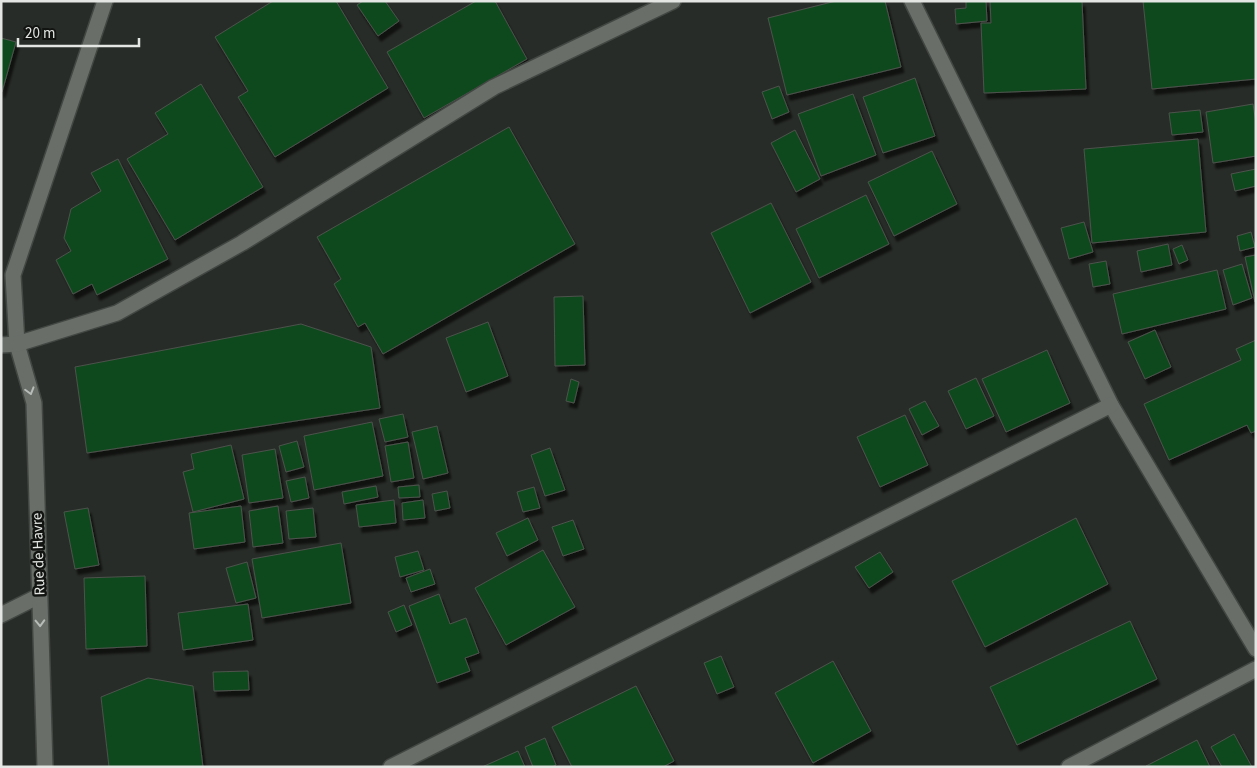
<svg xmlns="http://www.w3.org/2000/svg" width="1257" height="768" viewBox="0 0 1257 768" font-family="'Source Sans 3',sans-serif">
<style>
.building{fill:#0f4a1d;stroke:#4d524d;filter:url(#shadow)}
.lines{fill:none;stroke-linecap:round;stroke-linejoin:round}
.street-casing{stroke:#434743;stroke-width:18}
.secondary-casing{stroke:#434743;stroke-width:18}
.street{stroke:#696e69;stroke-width:15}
.secondary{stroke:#696e69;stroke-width:15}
.oneway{stroke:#b8bcb8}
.labels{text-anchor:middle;stroke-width:5;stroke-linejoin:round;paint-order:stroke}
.street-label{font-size:15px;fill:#e3e6e3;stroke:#121412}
</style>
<defs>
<filter id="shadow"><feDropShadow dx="3" dy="5.5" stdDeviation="1" flood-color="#0009"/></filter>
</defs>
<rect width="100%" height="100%" fill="#282c28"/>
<g class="building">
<path d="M 336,1 L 388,88 L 275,157 L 238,97 L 248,91 L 215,37 L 273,1 Z"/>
<path d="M 363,1 L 385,1 L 399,21 L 378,36 L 357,5 Z"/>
<path d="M 476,1 L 495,1 L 527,59 L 424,118 L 387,52 Z"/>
<path d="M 836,1 L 885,1 L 901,67 L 787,95 L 768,18 Z"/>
<path d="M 966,1 L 986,1 L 987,21 L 956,24 L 955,9 L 966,8 Z"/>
<path d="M 990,1 L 1082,1 L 1086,89 L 984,93 L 981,23 L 991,23 Z"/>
<path d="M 1143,1 L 1256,1 L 1256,79 L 1152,89 Z"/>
<path d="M 1,38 L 16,42 L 2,92 L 1,92 Z"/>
<path d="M 915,78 L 935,136 L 883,153 L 863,97 Z"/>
<path d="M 201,84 L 263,187 L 175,240 L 127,159 L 168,134 L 155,113 Z"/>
<path d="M 779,86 L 789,112 L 772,119 L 762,92 Z"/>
<path d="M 853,94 L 876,155 L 821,176 L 798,114 Z"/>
<path d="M 1253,104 L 1256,123 L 1256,156 L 1213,163 L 1206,112 Z"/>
<path d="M 1200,110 L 1203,132 L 1172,135 L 1169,113 Z"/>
<path d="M 509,127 L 575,244 L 383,354 L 365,323 L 358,327 L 334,284 L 341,279 L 317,237 Z"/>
<path d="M 795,130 L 820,179 L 796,192 L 771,143 Z"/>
<path d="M 1198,139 L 1206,232 L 1092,243 L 1084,149 Z"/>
<path d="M 932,151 L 957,204 L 894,236 L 868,182 Z"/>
<path d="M 118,159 L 168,259 L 97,295 L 92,284 L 73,294 L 56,260 L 71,251 L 64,238 L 71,209 L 101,191 L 91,173 Z"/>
<path d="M 1256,169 L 1256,186 L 1235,191 L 1231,174 Z"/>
<path d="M 866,195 L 889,244 L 819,278 L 796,229 Z"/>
<path d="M 771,203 L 811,282 L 750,313 L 711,233 Z"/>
<path d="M 1084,222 L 1093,252 L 1069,259 L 1061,228 Z"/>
<path d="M 1251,232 L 1255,247 L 1240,251 L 1237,236 Z"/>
<path d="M 1168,244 L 1172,265 L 1141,272 L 1137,251 Z"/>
<path d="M 1182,245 L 1188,260 L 1179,264 L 1173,249 Z"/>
<path d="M 1256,255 L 1256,302 L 1255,302 L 1245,257 Z"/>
<path d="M 1106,261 L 1110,284 L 1093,287 L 1089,264 Z"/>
<path d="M 1242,264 L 1252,298 L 1233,305 L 1223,270 Z"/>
<path d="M 1217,270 L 1226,309 L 1122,334 L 1113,294 Z"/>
<path d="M 583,296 L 585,365 L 555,366 L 554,297 Z"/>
<path d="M 488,322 L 508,376 L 466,392 L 446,338 Z"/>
<path d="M 301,324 L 371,347 L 380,408 L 87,453 L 75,367 Z"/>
<path d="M 1155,330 L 1171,367 L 1145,379 L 1128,342 Z"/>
<path d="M 1256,340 L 1256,431 L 1251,433 L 1247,425 L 1169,460 L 1144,404 L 1241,360 L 1236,349 Z"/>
<path d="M 1047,350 L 1070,403 L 1006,432 L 982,379 Z"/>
<path d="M 976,378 L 994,416 L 966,429 L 948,391 Z"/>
<path d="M 571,379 L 579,382 L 574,403 L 566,401 Z"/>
<path d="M 925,401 L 939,426 L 922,435 L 909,409 Z"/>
<path d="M 403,414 L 408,437 L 385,442 L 379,419 Z"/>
<path d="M 905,415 L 928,465 L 880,487 L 857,437 Z"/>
<path d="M 372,422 L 383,476 L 314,490 L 304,436 Z"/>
<path d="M 437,426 L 448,473 L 423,479 L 412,432 Z"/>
<path d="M 297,441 L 304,467 L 286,472 L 279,446 Z"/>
<path d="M 408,442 L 414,478 L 391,482 L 385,446 Z"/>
<path d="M 231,445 L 244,499 L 193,512 L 183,472 L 194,469 L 191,454 Z"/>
<path d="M 550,448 L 565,490 L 545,496 L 531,455 Z"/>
<path d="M 275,449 L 283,498 L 249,503 L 242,455 Z"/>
<path d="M 305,477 L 309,498 L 291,502 L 286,481 Z"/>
<path d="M 419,485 L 420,497 L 399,498 L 398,487 Z"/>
<path d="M 376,486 L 378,497 L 344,504 L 342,492 Z"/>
<path d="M 534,487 L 540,508 L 523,512 L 517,492 Z"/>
<path d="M 447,491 L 450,508 L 435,511 L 432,494 Z"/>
<path d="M 394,500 L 396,523 L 359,527 L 356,505 Z"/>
<path d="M 423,500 L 425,518 L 403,520 L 402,503 Z"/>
<path d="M 241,506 L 245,542 L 194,549 L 189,513 Z"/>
<path d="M 278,506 L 283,543 L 253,547 L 249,511 Z"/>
<path d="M 88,508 L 99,565 L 75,569 L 64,512 Z"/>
<path d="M 313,508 L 316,537 L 289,539 L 286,511 Z"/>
<path d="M 528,518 L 538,540 L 507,556 L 496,533 Z"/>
<path d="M 1076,518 L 1108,584 L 985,647 L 952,581 Z"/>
<path d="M 573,520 L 584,549 L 563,556 L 552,527 Z"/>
<path d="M 341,543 L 351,603 L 262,618 L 252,559 Z"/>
<path d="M 543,550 L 575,607 L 506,645 L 475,588 Z"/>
<path d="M 418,551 L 424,570 L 400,577 L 395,557 Z"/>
<path d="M 880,552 L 893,572 L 869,588 L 855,567 Z"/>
<path d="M 247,562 L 256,598 L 236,603 L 226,568 Z"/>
<path d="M 430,569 L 435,584 L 411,592 L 406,578 Z"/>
<path d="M 145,576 L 147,646 L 86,649 L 84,578 Z"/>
<path d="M 439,594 L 450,624 L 466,618 L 479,653 L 465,658 L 470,671 L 437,683 L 409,606 Z"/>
<path d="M 248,604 L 253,640 L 183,650 L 178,613 Z"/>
<path d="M 404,605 L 412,625 L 396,632 L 388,612 Z"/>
<path d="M 1130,621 L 1157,679 L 1017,745 L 990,687 Z"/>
<path d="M 721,656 L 734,687 L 717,694 L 704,663 Z"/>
<path d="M 833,661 L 871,731 L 813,763 L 775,693 Z"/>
<path d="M 248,671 L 249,690 L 214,691 L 213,672 Z"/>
<path d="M 148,678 L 193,686 L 203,767 L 109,767 L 101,697 Z"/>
<path d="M 636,686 L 674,761 L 663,767 L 572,767 L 552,727 Z"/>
<path d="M 1234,734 L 1252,767 L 1222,767 L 1211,747 Z"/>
<path d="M 545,738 L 556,765 L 552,767 L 533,767 L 525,747 Z"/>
<path d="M 1197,740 L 1210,767 L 1146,766 Z"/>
<path d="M 518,751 L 525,767 L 482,767 Z"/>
</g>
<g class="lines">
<g class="street-casing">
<g id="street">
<path d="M 912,1 L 1111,405 L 1256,649"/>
<path d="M 17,344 L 13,275 L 105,1"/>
<path d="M 1,615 L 39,596"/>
<path d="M 391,767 L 1111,405"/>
<path d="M 1069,767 L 1256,669"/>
</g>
</g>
<g class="secondary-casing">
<g id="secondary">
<path d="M 17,344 L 34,403 L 45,767"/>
<path d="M 1,345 L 17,344 L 117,313 L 242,243 L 494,87 L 673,1"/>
</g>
</g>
<use href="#street" class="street"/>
<use href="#secondary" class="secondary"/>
</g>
<defs><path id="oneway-chevron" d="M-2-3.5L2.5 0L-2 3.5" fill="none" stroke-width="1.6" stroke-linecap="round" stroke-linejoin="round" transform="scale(1.25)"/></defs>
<g class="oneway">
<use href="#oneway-chevron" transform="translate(30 391) rotate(74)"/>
<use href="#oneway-chevron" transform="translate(40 623) rotate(88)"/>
</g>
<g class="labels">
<g class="street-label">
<text transform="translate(38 554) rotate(-92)" y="5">Rue de Havre</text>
</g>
</g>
<rect width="1257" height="768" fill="none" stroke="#e3e6e3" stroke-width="5"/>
<path d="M18 38v8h121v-8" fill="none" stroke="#e3e6e3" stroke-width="2.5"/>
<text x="25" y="38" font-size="15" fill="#e3e6e3" stroke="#121412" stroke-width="4" paint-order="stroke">20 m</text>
</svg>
